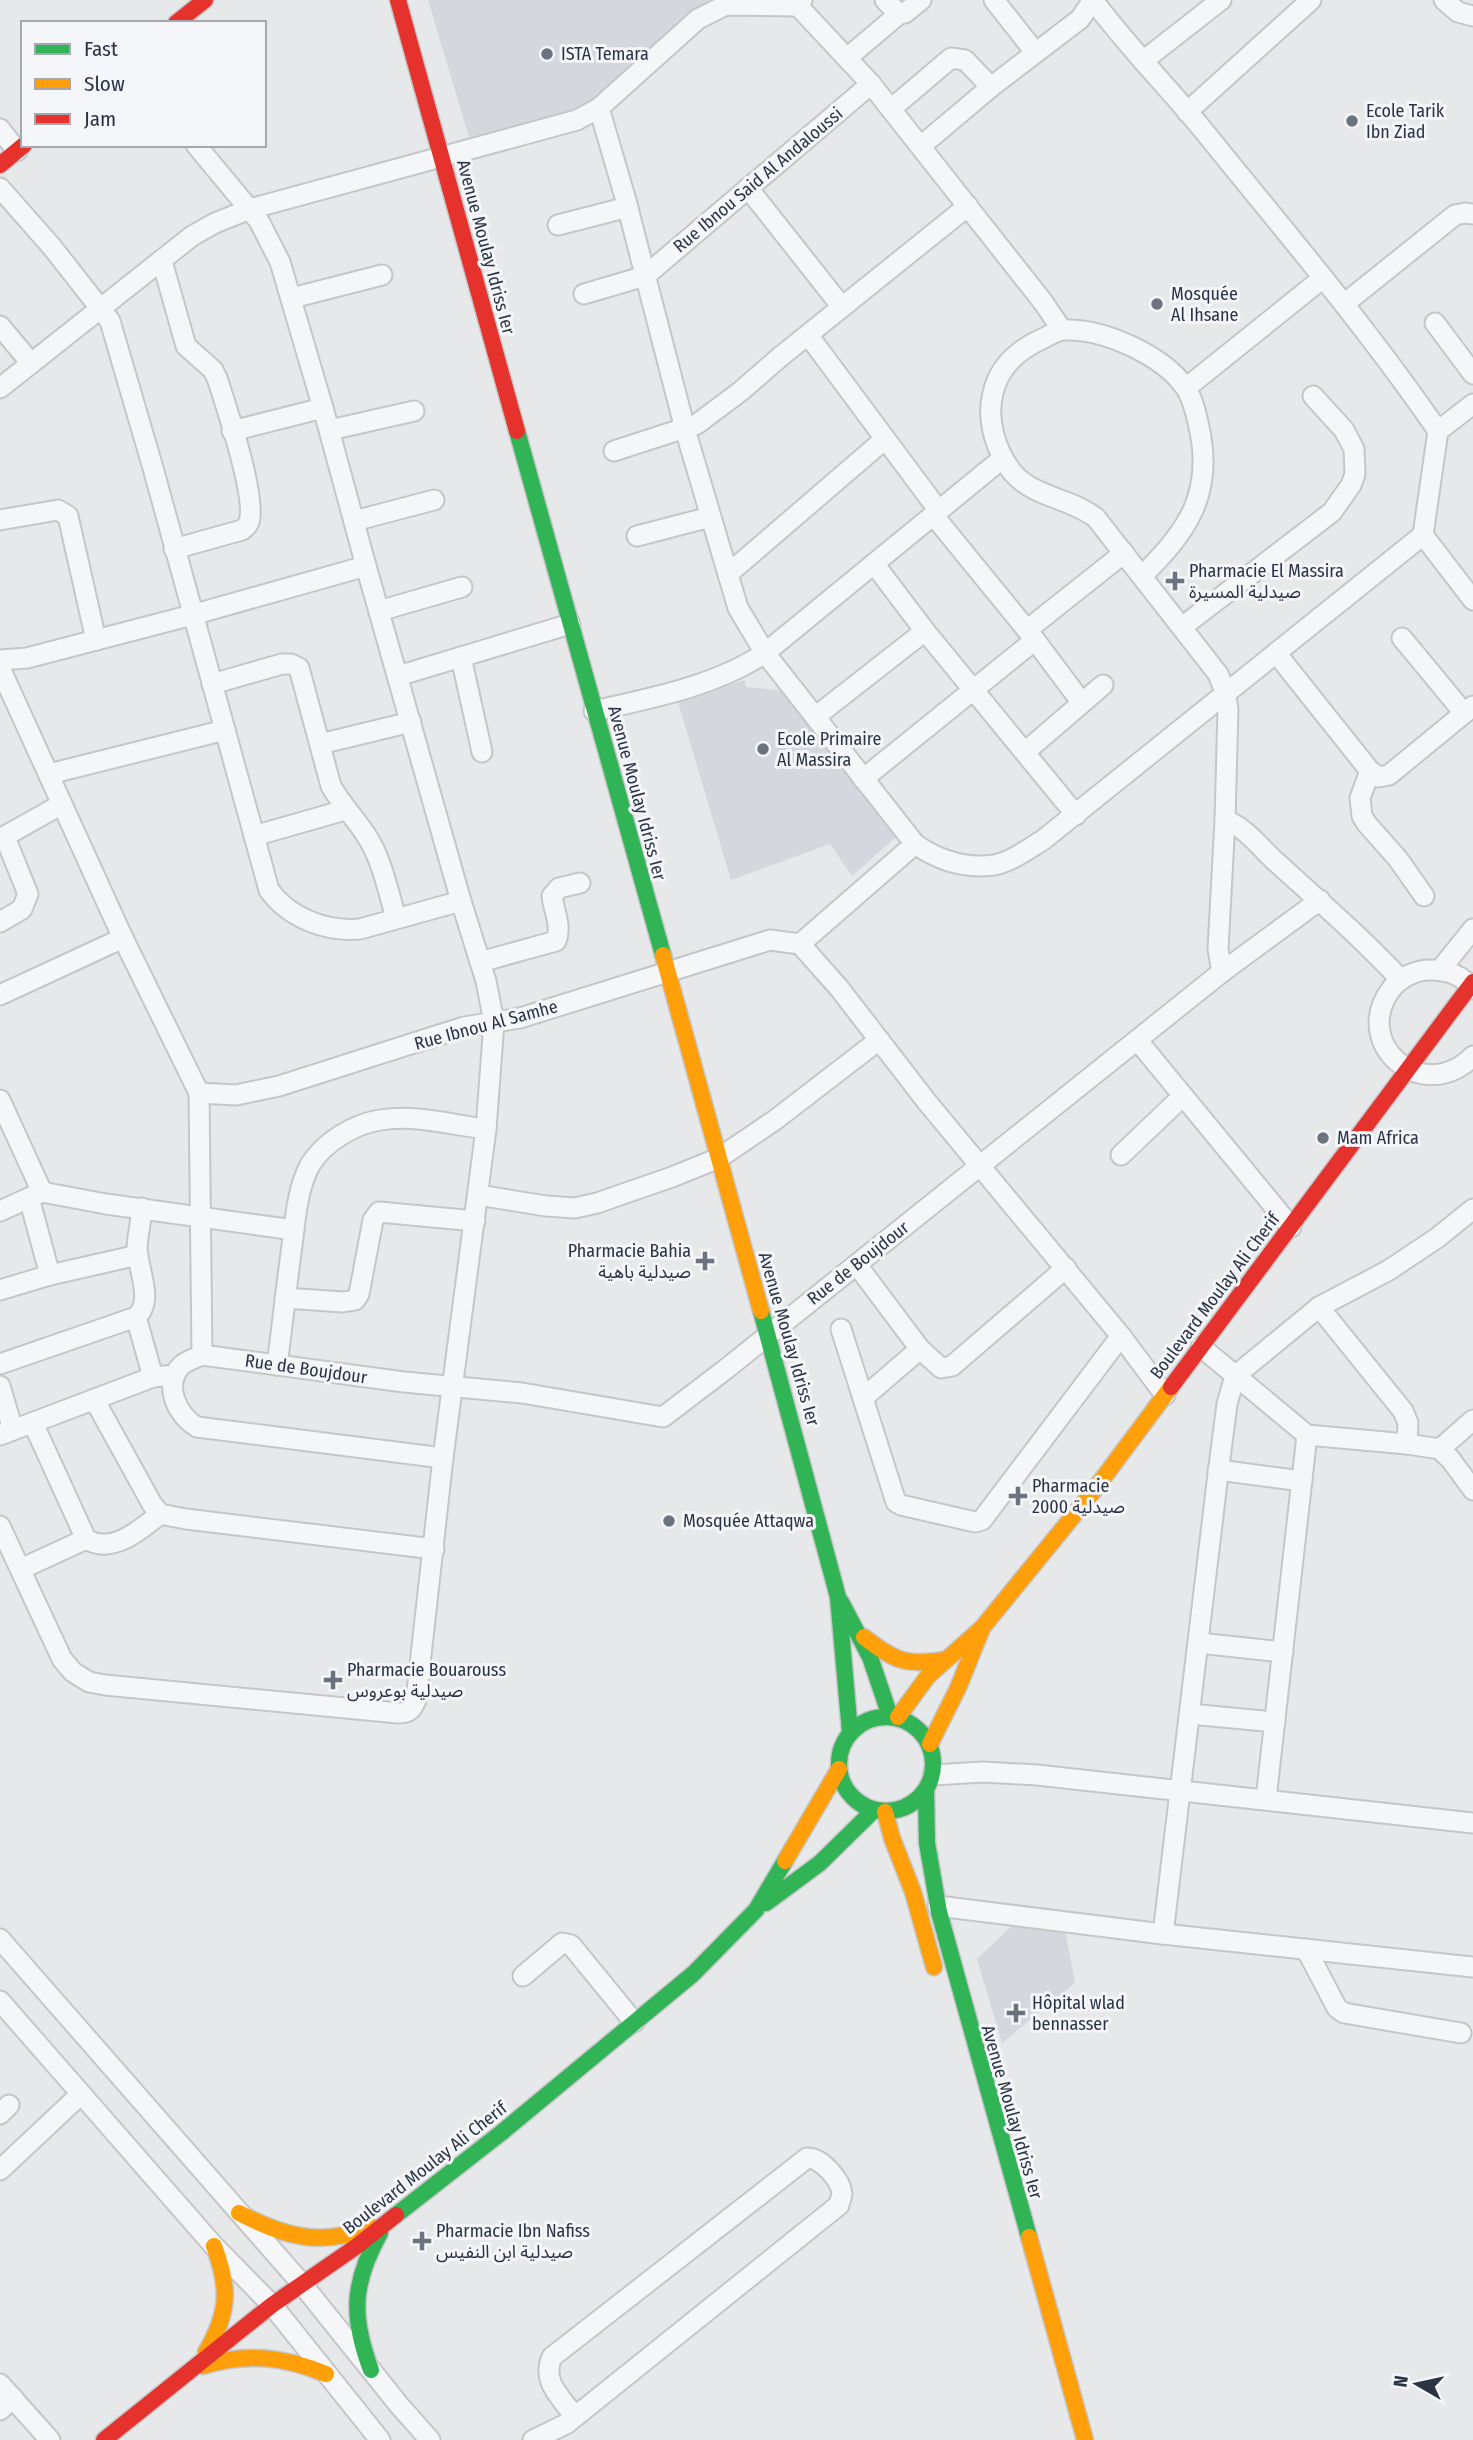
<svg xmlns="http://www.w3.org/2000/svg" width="1473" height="2440" viewBox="0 0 1473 2440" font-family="'Fira Sans Condensed','Noto Sans Arabic',sans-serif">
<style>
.built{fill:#d4d7dd}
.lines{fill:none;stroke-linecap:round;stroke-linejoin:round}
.street-casing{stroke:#c4c6c8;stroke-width:23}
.fast-casing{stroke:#c4c6c8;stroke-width:19}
.slow-casing{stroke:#c4c6c8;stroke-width:19}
.jam-casing{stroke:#c4c6c8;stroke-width:19}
.street{stroke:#f5f6f7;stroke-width:19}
.fast{stroke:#30b455;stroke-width:16}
.slow{stroke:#ff9f0a;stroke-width:16}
.jam{stroke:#e5322d;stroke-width:16}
.poi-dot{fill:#6c737f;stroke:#f4f6f9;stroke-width:2.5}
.labels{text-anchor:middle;stroke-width:6;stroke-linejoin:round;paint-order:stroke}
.poi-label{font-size:18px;fill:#2b3445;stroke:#f4f6f9;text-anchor:start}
.street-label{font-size:18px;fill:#2b3445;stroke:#f4f6f9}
</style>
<rect width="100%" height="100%" fill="#e6e8ea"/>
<g class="built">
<path d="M 428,0 L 720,0 L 712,1 L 588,107 L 469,137 Z"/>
<path d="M 745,680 L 746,687 L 787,691 L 896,825 L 891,831 L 897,836 L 852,876 L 830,844 L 731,880 L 678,702 Z"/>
<path d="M 1013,1925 L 1065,1930 L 1075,1983 L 1002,2043 L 977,1959 Z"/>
</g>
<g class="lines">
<g class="street-casing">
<g id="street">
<path d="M 885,0 L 899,14 L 905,13 L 921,0"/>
<path d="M 994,0 L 1035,52"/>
<path d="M 1093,0 C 1127,46 1167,86 1203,130 C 1283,229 1366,326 1438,431"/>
<path d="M 1444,0 L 1458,12 L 1473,16"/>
<path d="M 798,6 L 871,84 L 1043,302 L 1062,330"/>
<path d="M 847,58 L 899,14"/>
<path d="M 1143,61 L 1221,0"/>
<path d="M 599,108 L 625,197 L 685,429 L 738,608 L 765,653 L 915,844 C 938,860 965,869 994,865 C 1011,862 1028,849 1043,840 L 1423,535 L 1438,431 L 1473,404"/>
<path d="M 891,109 L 951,58 L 965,60 L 991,87"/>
<path d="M 1187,112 L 1311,0"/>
<path d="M 0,129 L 17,151"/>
<path d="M 921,146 L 991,87 L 1080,19 L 1093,0"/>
<path d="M 0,188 L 52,247 L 110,321 L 153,468 L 269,890 C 289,918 326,932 360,929 L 461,901"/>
<path d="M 748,188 L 842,307"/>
<path d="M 558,225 L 628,207"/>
<path d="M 162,261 L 186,346 L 213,370 L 217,378 C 226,406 257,497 249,522 C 247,527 245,527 242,530 L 174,549"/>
<path d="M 584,294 L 645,276 L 871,84"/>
<path d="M 292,298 L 382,275"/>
<path d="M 1344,304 L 1455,215 L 1465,213 L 1473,214"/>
<path d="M 1435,323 L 1473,374"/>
<path d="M 0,326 L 31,363"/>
<path d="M 808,335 L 939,511"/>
<path d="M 0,388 L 192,236 L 215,223 L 250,209 L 577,120 L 599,108 L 698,19 L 726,5 L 798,6 L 802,0"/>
<path d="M 1186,388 L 1323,278"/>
<path d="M 330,430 L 414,411"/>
<path d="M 232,431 L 323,408"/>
<path d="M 614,451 L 697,424 L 741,391 L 780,357 L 968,206"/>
<path d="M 934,516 L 1027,630"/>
<path d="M 0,520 L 58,510 L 68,516 L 96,640"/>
<path d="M 354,521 L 434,500"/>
<path d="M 1423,535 L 1473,600"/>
<path d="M 637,536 L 710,517"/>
<path d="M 875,565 L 925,631 L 1076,815"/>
<path d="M 728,574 L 885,439"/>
<path d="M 1142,576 C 1187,532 1214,494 1199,427 C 1196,414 1193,398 1185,387 C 1162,355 1103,328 1064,330 C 1057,330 1050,335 1044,338 C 1019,349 999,366 993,393 C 986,420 996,452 1013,473 C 1035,498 1071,498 1096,518 L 1218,674 L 1225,692 L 1228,709 L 1225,820 L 1218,949 L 1222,972"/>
<path d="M 379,611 L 462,587"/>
<path d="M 1182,627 L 1332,512 L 1351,485 L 1355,474 L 1354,449 L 1344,430 L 1313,396"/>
<path d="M 1402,638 L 1464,713"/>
<path d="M 1035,640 L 1082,703"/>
<path d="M 1276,653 L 1370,771 L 1379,777 L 1389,775 L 1473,706"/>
<path d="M 461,657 L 482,752"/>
<path d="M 0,660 L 27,658 L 192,615 L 366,566"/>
<path d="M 0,668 L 123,938 L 199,1093 L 202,1355"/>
<path d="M 398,676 L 570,624"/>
<path d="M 212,684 L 282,664 L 291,664 L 299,668 L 331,786 C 341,804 355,818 366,835 C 382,859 388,891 396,918"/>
<path d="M 594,711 C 652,698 715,686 765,653 L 1003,458"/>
<path d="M 815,717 L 925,631"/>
<path d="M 320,744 L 411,722"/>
<path d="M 1025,752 L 1103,685"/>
<path d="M 1370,771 L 1360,798 L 1362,816 L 1367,824 L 1398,859 L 1424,896"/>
<path d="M 49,774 L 225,730"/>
<path d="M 863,779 L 1035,640 L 1027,630 L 1124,553"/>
<path d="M 1225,820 C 1244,826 1261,848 1275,861 C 1318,900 1361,937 1401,980"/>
<path d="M 254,836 L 345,810"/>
<path d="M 0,839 L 62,804"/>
<path d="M 0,922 L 22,909 L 28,894 L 5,837"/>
<path d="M 800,944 L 915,844"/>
<path d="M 480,962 L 556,941 C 562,926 554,912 552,896 L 559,888 L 580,883"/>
<path d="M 1440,970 L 1473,929"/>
<path d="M 1473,989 C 1463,975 1446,970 1430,970 C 1416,970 1401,977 1392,988 C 1349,1043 1423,1107 1473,1056"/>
<path d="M 0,995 L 123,938"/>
<path d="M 1138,1041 L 1291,1227"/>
<path d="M 199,1093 L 236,1095 L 279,1086 L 464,1027 L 520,1018 L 770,940 L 800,944 L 839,988 L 927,1102 L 1121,1336 L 1165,1395"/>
<path d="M 0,1100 L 42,1192"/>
<path d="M 1121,1155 L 1183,1096"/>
<path d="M 478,1195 L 546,1206 L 575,1208 L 597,1203 L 672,1177 L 719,1158 L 775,1120 L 879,1040"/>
<path d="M 29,1198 L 50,1275"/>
<path d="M 0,1211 L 42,1192 L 106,1204 L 294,1230"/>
<path d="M 857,1265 L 920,1349 L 941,1368 L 952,1366 L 1066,1268"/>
<path d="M 0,1290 L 50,1275 L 138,1255"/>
<path d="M 285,1298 L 343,1302 L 355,1300 L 359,1294 L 373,1220 L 379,1212 L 475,1221"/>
<path d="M 1319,1307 L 1403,1411 L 1408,1423 L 1407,1444"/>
<path d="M 136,1317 L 153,1377"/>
<path d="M 841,1329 L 896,1502 L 901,1505 L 975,1522 L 982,1520 L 1121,1336"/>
<path d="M 1201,1347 L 1307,1435 L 1407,1444 L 1440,1449 L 1451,1460 L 1473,1490"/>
<path d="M 0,1364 L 136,1317 C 155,1301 137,1268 137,1247 C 138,1234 141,1221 142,1208"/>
<path d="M 277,1365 C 282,1328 286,1290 291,1253 C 295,1225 296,1191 310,1165 C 324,1142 354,1124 380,1120 C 414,1114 452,1125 486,1129"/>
<path d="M 0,1386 L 13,1430"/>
<path d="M 863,1398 L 920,1349"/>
<path d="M 94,1399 L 152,1504 L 160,1514 L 186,1519 L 434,1549"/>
<path d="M 33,1423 L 86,1539 C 112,1555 140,1530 160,1514"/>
<path d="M 0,1435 L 153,1377 L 175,1375"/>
<path d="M 1440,1449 L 1473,1420"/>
<path d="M 443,1458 L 197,1427 C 177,1416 162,1383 182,1365 C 188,1360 196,1358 202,1355 L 404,1382 L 522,1393 L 663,1417 L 726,1369 L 1222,972 L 1320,900"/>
<path d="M 1218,1470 L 1302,1481"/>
<path d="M 0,1526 L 62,1659 L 73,1672 L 89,1682 L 105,1685 L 398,1713 C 409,1713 412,1710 416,1700 L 443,1458 L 486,1129 L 494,1022 L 486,981 L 461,901 L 366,566 L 323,408 L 280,262 L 259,221 L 196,145"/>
<path d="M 21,1569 L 86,1539"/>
<path d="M 1199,1643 L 1283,1652"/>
<path d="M 1190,1714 L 1275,1722"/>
<path d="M 933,1775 L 983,1772 L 1037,1775 L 1473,1823"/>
<path d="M 1266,1799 L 1307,1435"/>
<path d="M 938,1906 L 1163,1934 L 1473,1967"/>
<path d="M 1163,1934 L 1218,1474 L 1227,1404 L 1235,1376 L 1319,1307 L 1389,1270 L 1437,1238 L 1473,1209"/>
<path d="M 0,1939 L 302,2284 L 399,2405 L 430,2440"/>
<path d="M 1306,1949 L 1337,2008 L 1344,2013 L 1461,2033"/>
<path d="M 523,1976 L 562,1943 L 571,1945 L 634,2022"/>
<path d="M 0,2001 L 214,2246 L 272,2305 L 380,2440"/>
<path d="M 0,2114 L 9,2105"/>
<path d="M 0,2170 L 81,2094"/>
<path d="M 0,2384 L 50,2440"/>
<path d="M 0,2410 L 13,2398"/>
<path d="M 533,2440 L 566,2424 L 839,2205 C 839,2203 842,2196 842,2194 C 841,2180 821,2157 807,2158 L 552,2357 C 541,2382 561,2397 575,2417"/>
</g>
</g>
<g class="fast-casing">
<g id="fast">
<path d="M 517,431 L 663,955"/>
<path d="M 761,1311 L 838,1597 L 850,1732"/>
<path d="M 841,1602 L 870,1657 L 890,1716"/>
<circle cx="886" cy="1764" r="47"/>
<path d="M 926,1790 L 927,1843 L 939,1912 L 1029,2237"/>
<path d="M 766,1903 L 820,1863 L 874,1810"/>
<path d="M 396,2215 L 501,2133 L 693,1974 L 756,1910 L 785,1861"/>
<path d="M 371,2370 C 351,2317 352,2283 380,2233"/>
</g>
</g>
<g class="slow-casing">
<g id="slow">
<path d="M 663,955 L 761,1311"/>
<path d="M 864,1637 C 894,1661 907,1666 945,1660"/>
<path d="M 898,1717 L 928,1676 L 982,1628 L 1092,1493 L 1171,1387"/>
<path d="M 930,1744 L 958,1688 L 981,1631"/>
<path d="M 885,1812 L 892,1838 L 913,1892 L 934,1967"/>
<path d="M 785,1861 L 839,1769"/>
<path d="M 239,2213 C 285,2237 321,2247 371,2227"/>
<path d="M 1029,2237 L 1085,2440"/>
<path d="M 206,2352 C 229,2313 230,2288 214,2246"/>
<path d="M 203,2366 C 246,2352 285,2357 326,2374"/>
</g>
</g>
<g class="jam-casing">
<g id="jam">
<path d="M 398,0 L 517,431"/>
<path d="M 176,23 L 205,0"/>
<path d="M 0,165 L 24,145"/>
<path d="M 1171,1387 L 1473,982"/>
<path d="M 104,2440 L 272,2305 L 357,2246 L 396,2215"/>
</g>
</g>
<use href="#street" class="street"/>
<use href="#fast" class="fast"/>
<use href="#slow" class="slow"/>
<use href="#jam" class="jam"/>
</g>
<g class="poi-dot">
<circle cx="547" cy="54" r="7"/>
<circle cx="1352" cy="121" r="7"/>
<circle cx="1157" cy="304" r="7"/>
<path d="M1171.5 570.5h7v7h7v7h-7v7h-7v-7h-7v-7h7z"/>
<circle cx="763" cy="749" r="7"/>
<circle cx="1323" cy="1138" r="7"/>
<path d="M701.5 1250.5h7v7h7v7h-7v7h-7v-7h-7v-7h7z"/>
<path d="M1014.5 1485.5h7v7h7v7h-7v7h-7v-7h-7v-7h7z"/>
<circle cx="669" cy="1521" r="7"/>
<path d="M329.5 1669.5h7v7h7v7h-7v7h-7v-7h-7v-7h7z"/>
<path d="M1012.5 2002.5h7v7h7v7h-7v7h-7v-7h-7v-7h7z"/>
<path d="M418.5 2230.5h7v7h7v7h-7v7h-7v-7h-7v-7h7z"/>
</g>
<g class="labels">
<g class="poi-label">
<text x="561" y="60">ISTA Temara</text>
<text x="1366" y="117">Ecole Tarik<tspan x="1366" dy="21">Ibn Ziad</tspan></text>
<text x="1171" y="300">Mosquée<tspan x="1171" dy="21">Al Ihsane</tspan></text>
<text x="1189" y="577">Pharmacie El Massira<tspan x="1189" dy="21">صيدلية المسيرة</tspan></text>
<text x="777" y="745">Ecole Primaire<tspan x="777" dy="21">Al Massira</tspan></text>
<text x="1337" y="1144">Mam Africa</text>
<text x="691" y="1257" text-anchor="end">Pharmacie Bahia<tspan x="691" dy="21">صيدلية باهية</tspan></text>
<text x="1032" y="1492">Pharmacie<tspan x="1032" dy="21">2000 صيدلية</tspan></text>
<text x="683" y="1527">Mosquée Attaqwa</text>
<text x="347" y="1676">Pharmacie Bouarouss<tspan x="347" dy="21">صيدلية بوعروس</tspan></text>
<text x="1032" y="2009">Hôpital wlad<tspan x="1032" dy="21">bennasser</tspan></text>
<text x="436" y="2237">Pharmacie Ibn Nafiss<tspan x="436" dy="21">صيدلية ابن النفيس</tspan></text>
</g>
<g class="street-label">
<text transform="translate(758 180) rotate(-40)" y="6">Rue Ibnou Said Al Andaloussi</text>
<text transform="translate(486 247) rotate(75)" y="6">Avenue Moulay Idriss Ier</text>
<text transform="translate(637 793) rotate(75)" y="6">Avenue Moulay Idriss Ier</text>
<text transform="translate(486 1025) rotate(-15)" y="6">Rue Ibnou Al Samhe</text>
<text transform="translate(858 1263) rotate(-38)" y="6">Rue de Boujdour</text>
<text transform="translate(1215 1296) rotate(-53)" y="6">Boulevard Moulay Ali Cherif</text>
<text transform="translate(789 1339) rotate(74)" y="6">Avenue Moulay Idriss Ier</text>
<text transform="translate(306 1369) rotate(8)" y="6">Rue de Boujdour</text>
<text transform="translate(1012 2112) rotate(74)" y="6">Avenue Moulay Idriss Ier</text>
<text transform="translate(425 2168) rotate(-38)" y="6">Boulevard Moulay Ali Cherif</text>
</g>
</g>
<rect x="21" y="21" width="245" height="126" fill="#f4f6f9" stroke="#a4a8b1" stroke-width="2"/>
<rect x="35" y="44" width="35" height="10" fill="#30b455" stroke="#a4a8b1" stroke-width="2"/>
<text x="84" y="56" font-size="21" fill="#2b3445">Fast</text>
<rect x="35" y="79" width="35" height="10" fill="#ff9f0a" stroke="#a4a8b1" stroke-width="2"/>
<text x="84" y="91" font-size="21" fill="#2b3445">Slow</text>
<rect x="35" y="114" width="35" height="10" fill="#e5322d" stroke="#a4a8b1" stroke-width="2"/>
<text x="84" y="126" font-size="21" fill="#2b3445">Jam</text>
<g transform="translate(1417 2384) rotate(279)" stroke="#f4f6f9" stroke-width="5" paint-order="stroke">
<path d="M0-5L12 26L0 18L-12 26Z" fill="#2b3445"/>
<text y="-10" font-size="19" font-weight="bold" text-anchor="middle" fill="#2b3445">N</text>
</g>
</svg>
